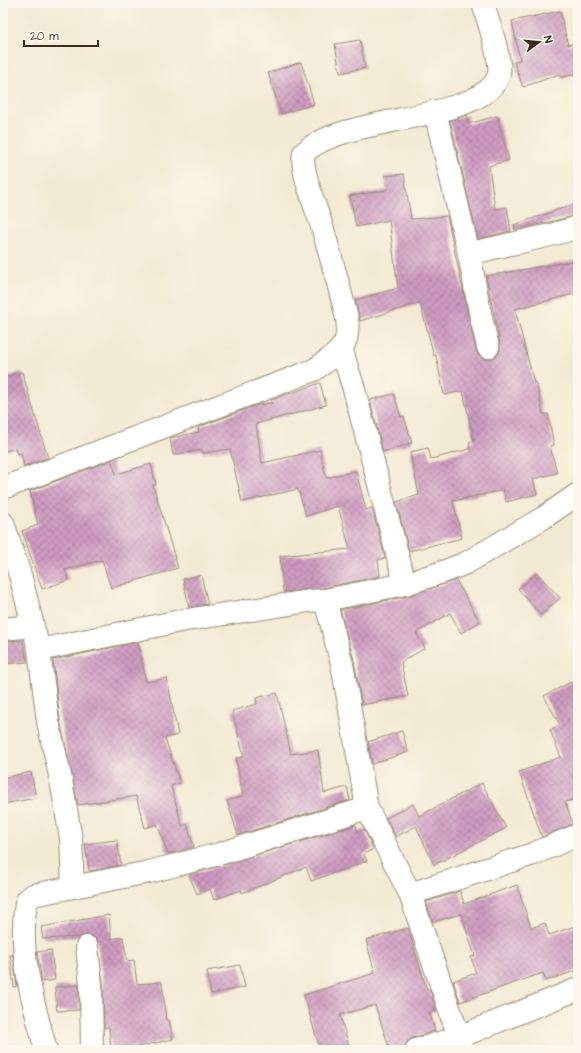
<svg xmlns="http://www.w3.org/2000/svg" width="581" height="1053" viewBox="0 0 581 1053" font-family="'Architects Daughter',sans-serif">
<style>
.building{fill:url(#building-cross-hatch)}
.lines{fill:none;stroke-linecap:round;stroke-linejoin:round}
.minor-casing{stroke:#978a78;stroke-width:24}
.minor{stroke:#fff;stroke-width:22}
</style>
<defs>
<pattern id="building-cross-hatch" width="8" height="8" patternUnits="userSpaceOnUse"><rect width="8" height="8" fill="#cf9cc1"/><path d="M0 0l8 8M0 8l8-8" fill="none" stroke="#a97f9c"/></pattern>
</defs>
<rect width="100%" height="100%" fill="#fbf7ec"/>
<filter id="ink" filterUnits="userSpaceOnUse"><feTurbulence type="fractalNoise" baseFrequency=".025" numOctaves="2"/><feDisplacementMap in="SourceGraphic" scale="8" xChannelSelector="R" yChannelSelector="G"/><feConvolveMatrix kernelMatrix="1 2 1 2 8 2 1 2 1" color-interpolation-filters="sRGB"/></filter>
<filter id="wash" filterUnits="userSpaceOnUse"><feTurbulence type="fractalNoise" baseFrequency=".012" numOctaves="4" result="noise"/><feDisplacementMap in="SourceGraphic" scale="16" xChannelSelector="R" yChannelSelector="G"/><feGaussianBlur stdDeviation="0.9" result="paint"/><feColorMatrix in="noise" values="0 0 0 0 0 0 0 0 0 0 0 0 0 0 0 0 0 1.4 0 .05"/><feComposite in="paint" operator="in"/></filter>
<g filter="url(#wash)">
<rect width="100%" height="100%" fill="#f3ead3"/>
<g id="blocks">
<g class="building">
<path d="M 560,11 L 568,45 L 578,43 L 578,73 L 561,78 L 560,74 L 523,87 L 514,62 L 520,60 L 512,21 Z"/>
<path d="M 360,40 L 365,68 L 340,73 L 335,44 Z"/>
<path d="M 301,62 L 314,104 L 281,114 L 268,73 Z"/>
<path d="M 467,115 L 468,124 L 497,116 L 509,160 L 489,166 L 495,209 L 507,207 L 511,231 L 478,239 L 450,121 Z"/>
<path d="M 404,174 L 411,219 L 447,216 L 476,350 L 479,355 L 484,359 L 491,359 L 496,356 L 500,351 L 500,344 L 486,276 L 578,260 L 578,293 L 515,309 L 534,383 L 536,382 L 543,414 L 548,414 L 554,445 L 550,446 L 557,473 L 533,479 L 537,494 L 506,502 L 503,490 L 453,501 L 462,538 L 409,551 L 396,502 L 419,495 L 410,452 L 428,448 L 431,459 L 470,449 L 469,442 L 474,441 L 463,391 L 444,395 L 436,355 L 434,356 L 420,303 L 360,321 L 355,300 L 398,288 L 389,220 L 356,227 L 350,196 L 387,190 L 385,176 Z"/>
<path d="M 578,203 L 578,215 L 515,230 L 514,225 Z"/>
<path d="M 22,372 L 48,458 L 24,466 L 21,453 L 17,454 L 15,448 L 3,452 L 3,378 Z"/>
<path d="M 320,383 L 326,405 L 256,424 L 262,463 L 320,450 L 326,478 L 356,471 L 366,510 L 372,508 L 385,558 L 378,560 L 380,576 L 323,588 L 283,592 L 280,556 L 350,549 L 338,506 L 306,516 L 298,489 L 242,502 L 230,449 L 203,453 L 202,450 L 173,455 L 170,438 L 199,432 L 198,427 L 257,405 L 272,403 L 271,400 Z"/>
<path d="M 394,394 L 401,417 L 404,416 L 412,443 L 383,452 L 370,400 Z"/>
<path d="M 111,460 L 116,474 L 151,464 L 156,485 L 153,485 L 178,568 L 111,588 L 102,560 L 65,570 L 69,580 L 42,589 L 22,531 L 38,525 L 30,491 Z"/>
<path d="M 537,573 L 560,598 L 541,615 L 518,589 Z"/>
<path d="M 201,575 L 208,604 L 189,607 L 183,579 Z"/>
<path d="M 456,580 L 480,622 L 461,633 L 450,613 L 416,633 L 425,648 L 401,662 L 408,696 L 362,705 L 354,661 L 340,610 L 408,596 Z"/>
<path d="M 23,640 L 27,662 L 3,664 L 3,641 Z"/>
<path d="M 138,642 L 146,682 L 167,678 L 178,735 L 165,738 L 180,783 L 171,786 L 182,826 L 187,824 L 194,847 L 168,854 L 157,824 L 145,828 L 136,796 L 78,805 L 60,720 L 53,660 Z"/>
<path d="M 571,682 L 578,695 L 578,798 L 565,802 L 573,824 L 542,837 L 519,772 L 561,757 L 550,730 L 560,725 L 544,696 Z"/>
<path d="M 277,693 L 291,754 L 318,750 L 324,793 L 347,787 L 350,800 L 238,835 L 227,801 L 243,796 L 236,758 L 244,757 L 232,711 L 257,704 L 256,698 Z"/>
<path d="M 402,731 L 408,752 L 372,764 L 368,742 Z"/>
<path d="M 31,772 L 36,798 L 3,804 L 3,778 Z"/>
<path d="M 482,783 L 506,828 L 434,865 L 416,826 L 396,837 L 386,818 L 413,804 L 419,816 Z"/>
<path d="M 356,825 L 358,833 L 364,829 L 373,849 L 364,854 L 367,861 L 311,881 L 306,867 L 242,893 L 241,890 L 214,900 L 210,889 L 197,894 L 189,875 Z"/>
<path d="M 117,840 L 121,865 L 89,871 L 85,844 Z"/>
<path d="M 517,885 L 531,928 L 545,923 L 549,935 L 578,925 L 578,970 L 546,981 L 543,973 L 460,1002 L 453,981 L 476,973 L 471,957 L 475,956 L 461,914 L 433,922 L 426,902 L 460,891 L 464,904 Z"/>
<path d="M 109,915 L 111,939 L 123,937 L 127,961 L 134,960 L 137,984 L 162,982 L 166,1020 L 169,1020 L 173,1039 L 124,1050 L 111,1050 L 109,1027 L 104,1028 L 103,983 L 97,940 L 92,936 L 86,935 L 79,937 L 43,939 L 41,927 Z"/>
<path d="M 408,928 L 427,990 L 430,990 L 437,1010 L 430,1013 L 435,1031 L 412,1038 L 407,1042 L 404,1050 L 390,1050 L 375,1005 L 340,1015 L 350,1050 L 320,1050 L 304,995 L 375,973 L 366,940 Z"/>
<path d="M 51,950 L 55,980 L 42,982 L 37,952 Z"/>
<path d="M 10,955 L 13,955 L 17,986 L 14,987 Z"/>
<path d="M 240,965 L 245,987 L 211,994 L 207,971 Z"/>
<path d="M 79,985 L 79,1010 L 57,1011 L 55,987 Z"/>
</g>
</g>
</g>
<g filter="url(#ink)">
<use href="#blocks" fill-opacity="0" stroke="#978a78" stroke-width="1"/>
<g class="lines">
<g class="minor-casing">
<g id="minor">
<path d="M 435,111 L 469,254 L 481,318 L 488,347"/>
<path d="M 469,254 C 505,244 543,239 578,227"/>
<path d="M 341,348 L 354,389 L 405,584"/>
<path d="M 3,488 L 314,370 C 336,354 351,349 347,318 C 340,290 332,261 324,233 C 319,215 299,169 304,153 C 341,114 486,123 499,74 C 502,59 487,19 483,3"/>
<path d="M 3,523 L 21,578 L 39,650 L 48,722 L 61,780 L 71,839 L 73,887"/>
<path d="M 325,600 L 342,664 L 367,808 L 410,894 L 459,1037"/>
<path d="M 3,629 L 33,626"/>
<path d="M 39,650 L 180,621 L 309,601 L 325,600 L 405,584 L 443,572 L 466,563 L 495,546 L 543,518 L 578,494"/>
<path d="M 410,894 L 533,854 L 578,835"/>
<path d="M 87,947 L 91,984 L 92,1050"/>
<path d="M 46,1050 C 33,1002 18,953 26,903 L 28,899 L 33,895 L 149,872 L 219,854 L 367,808"/>
<path d="M 416,1050 L 459,1037 L 578,989"/>
</g>
</g>
<use href="#minor" class="minor"/>
</g>
</g>
<rect width="581" height="1053" fill="none" stroke="#fbf7ec" stroke-width="16"/>
<g transform="translate(539 42) rotate(74)" stroke="#fbf7ec" stroke-width="3" paint-order="stroke">
<path d="M0-3L7 15L0 10L-7 15Z" fill="#3b2a1e"/>
<text y="-6" font-size="11" font-weight="bold" text-anchor="middle" fill="#3b2a1e">N</text>
</g>
<path d="M24 40v6h74v-6" fill="none" stroke="#3b2a1e" stroke-width="2"/>
<text x="30" y="40" font-size="12" fill="#3b2a1e" stroke="#fbf7ec" stroke-width="3" paint-order="stroke">20 m</text>
</svg>
